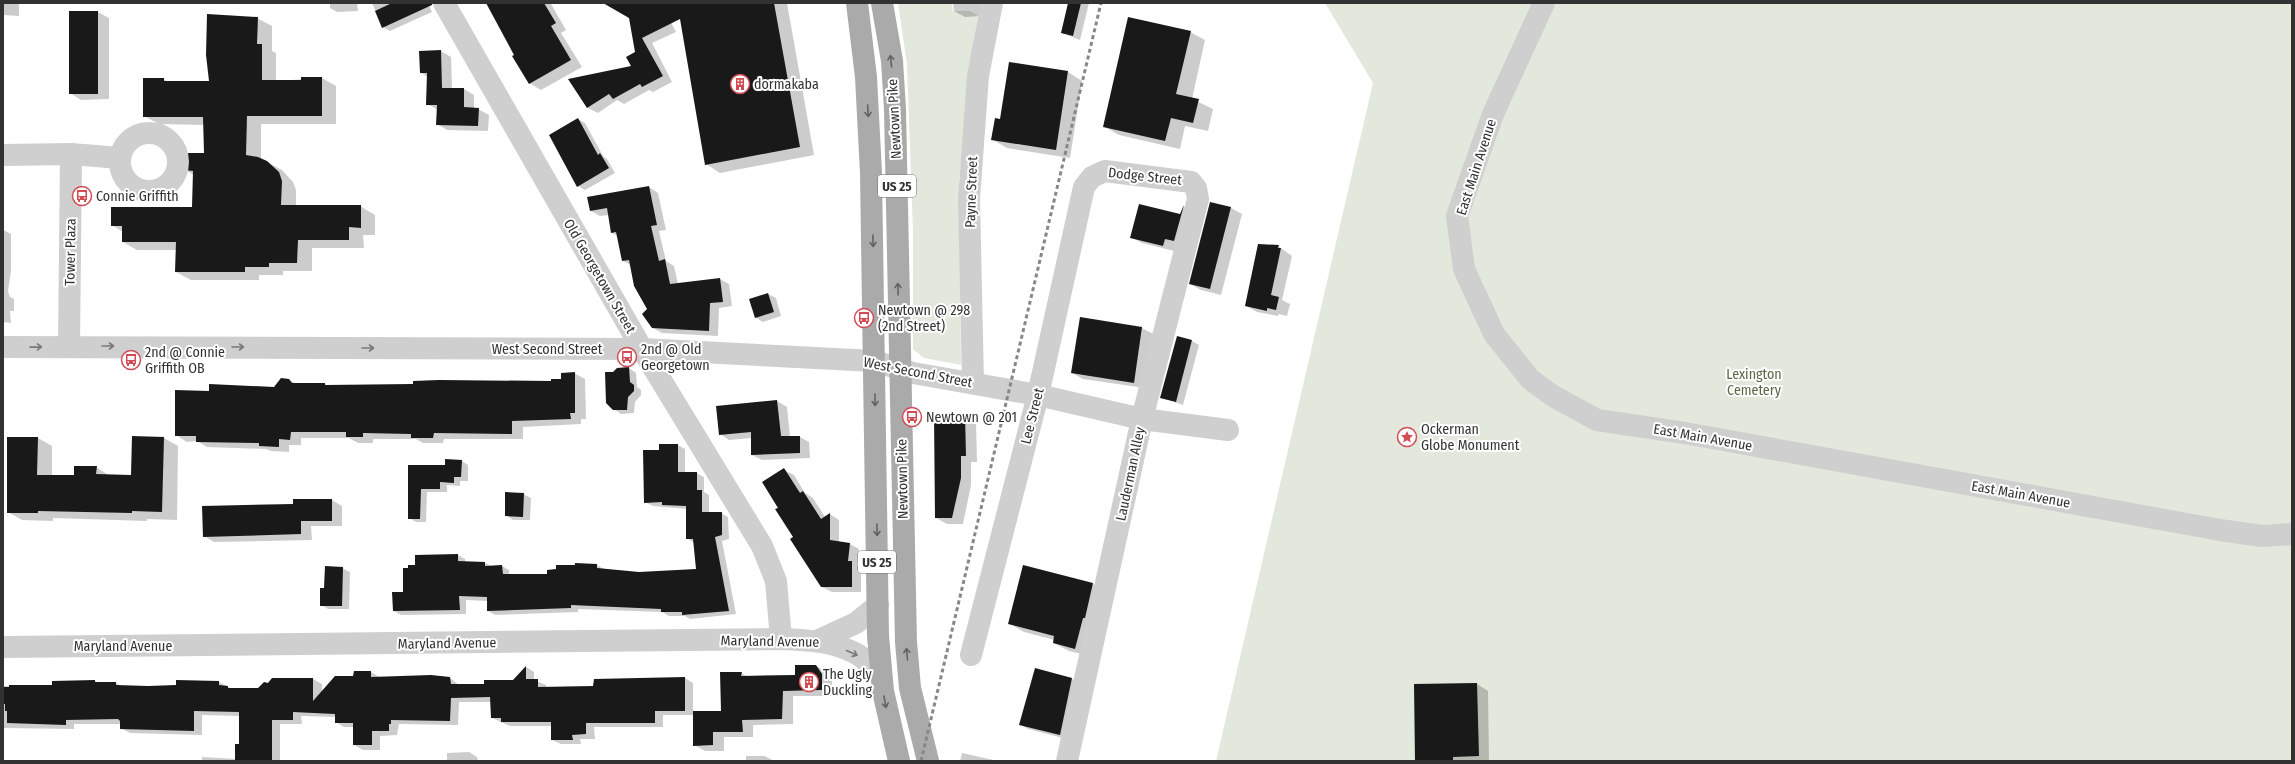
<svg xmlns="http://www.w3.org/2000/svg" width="2295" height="764" viewBox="0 0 2295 764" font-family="'Fira Sans Condensed',sans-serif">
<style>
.green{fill:#e2e8dc}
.shadow{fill:#0003}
.building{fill:#191919}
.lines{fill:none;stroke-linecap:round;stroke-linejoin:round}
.minor{stroke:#cfcfcf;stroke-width:22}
.major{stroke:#aaa;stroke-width:22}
.rail{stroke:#878787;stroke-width:3;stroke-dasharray:4 3;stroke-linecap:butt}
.oneway{stroke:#626262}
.oneway2{stroke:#797979}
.labels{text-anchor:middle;stroke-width:4;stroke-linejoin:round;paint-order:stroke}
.shield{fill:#fff;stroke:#707070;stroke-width:1}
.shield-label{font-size:13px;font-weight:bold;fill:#323232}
.poi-label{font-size:14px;fill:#323232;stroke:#fff;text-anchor:start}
.street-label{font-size:14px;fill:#323232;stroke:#fff}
.park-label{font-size:14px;fill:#556944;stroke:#fff}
</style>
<rect width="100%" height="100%" fill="#fff"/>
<g class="green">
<path d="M 898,3 L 952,3 L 953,11 L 970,11 L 978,16 L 971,62 L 959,180 L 961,365 L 924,358 L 913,349 L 913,232 L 907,64 Z"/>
<path d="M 1325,3 L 2292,3 L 2292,761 L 1216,761 L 1373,83 Z"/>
</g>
<g class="shadow">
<path d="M 3,3 L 19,3 L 19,16 L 3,15 Z"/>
<path d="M 330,3 L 357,3 L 358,11 L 337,12 L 330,8 Z"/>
<path d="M 372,3 L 428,3 L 432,12 L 390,31 L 383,27 Z"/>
<path d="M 487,3 L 551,4 L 566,30 L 561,33 L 582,67 L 541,90 L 529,83 Z"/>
<path d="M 613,3 L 661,3 L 676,32 L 652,43 L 672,82 L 653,92 L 649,90 L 624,104 L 617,100 L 598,113 L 588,108 L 570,80 L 633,67 L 636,52 L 630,17 Z"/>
<path d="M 678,3 L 787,3 L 814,155 L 720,173 L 706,164 Z"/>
<path d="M 953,3 L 983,3 L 981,16 L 965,17 L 954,11 Z"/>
<path d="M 1069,3 L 1089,3 L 1080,40 L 1062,33 Z"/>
<path d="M 70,12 L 98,12 L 109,18 L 109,99 L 81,100 L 70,93 Z"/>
<path d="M 257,18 L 272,26 L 272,51 L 276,53 L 276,81 L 322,78 L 336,86 L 336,124 L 261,124 L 261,159 L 282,170 L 293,182 L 296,190 L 296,206 L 360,206 L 375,215 L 375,235 L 363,235 L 364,248 L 312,248 L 312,271 L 283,271 L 283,275 L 259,275 L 259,280 L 191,280 L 176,272 L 177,250 L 137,250 L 123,242 L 123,232 L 112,225 L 193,208 L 194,175 L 185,170 L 205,154 L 204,125 L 159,124 L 144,116 L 164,79 L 168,82 L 210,82 Z"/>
<path d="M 1190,32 L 1205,40 L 1192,99 L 1213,109 L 1208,131 L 1185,126 L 1180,149 L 1119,135 L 1105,127 Z"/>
<path d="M 441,51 L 451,57 L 452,89 L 464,89 L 474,95 L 474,109 L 478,109 L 489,115 L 488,131 L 447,130 L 437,124 L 438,110 L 427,104 L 428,77 L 421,73 Z"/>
<path d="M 1068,72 L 1082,81 L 1070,158 L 1007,148 L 993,140 L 1001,120 Z"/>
<path d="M 578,119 L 585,123 L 603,156 L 607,159 L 615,173 L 585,190 L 578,186 Z"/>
<path d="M 649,187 L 658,193 L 666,230 L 659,231 L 666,261 L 674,266 L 678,284 L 720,279 L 729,284 L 732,306 L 719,308 L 718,336 L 662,333 L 653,328 L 648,309 L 631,265 L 623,261 L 618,236 L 612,233 L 609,215 L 600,216 L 591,211 Z"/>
<path d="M 1183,206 L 1193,212 L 1174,251 L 1142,243 L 1131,237 L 1180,215 Z"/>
<path d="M 1231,208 L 1242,214 L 1221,295 L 1201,290 L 1190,284 Z"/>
<path d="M 3,230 L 11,234 L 11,271 L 8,291 L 10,297 L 14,299 L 14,311 L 10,311 L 11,323 L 3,322 Z"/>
<path d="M 1278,246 L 1292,256 L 1282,300 L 1290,304 L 1287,316 L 1279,314 L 1278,316 L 1257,312 L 1246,306 Z"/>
<path d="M 768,294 L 776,298 L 781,316 L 763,322 L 756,318 L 750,300 Z"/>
<path d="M 1081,318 L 1142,328 L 1153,334 L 1145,388 L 1083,379 L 1072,373 Z"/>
<path d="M 1192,341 L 1199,345 L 1183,405 L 1161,397 Z"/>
<path d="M 629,368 L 636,373 L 637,387 L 641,390 L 641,395 L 635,402 L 634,413 L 621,414 L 614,409 Z"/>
<path d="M 574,373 L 585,379 L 586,419 L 581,419 L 581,424 L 523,427 L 523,439 L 444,439 L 443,443 L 423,443 L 416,439 L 373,439 L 373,443 L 358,443 L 349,438 L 301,438 L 301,445 L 289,445 L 289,452 L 271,451 L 266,449 L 207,447 L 197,441 L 187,442 L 176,435 L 210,392 L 274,388 L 289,380 L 297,384 L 325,384 L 328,386 L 552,382 L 562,380 Z"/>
<path d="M 777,401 L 787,407 L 790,437 L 800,437 L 809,442 L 810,458 L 762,460 L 752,455 L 752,438 L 729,440 L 720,434 Z"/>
<path d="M 935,416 L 965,416 L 976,422 L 977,462 L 971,462 L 971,485 L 963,524 L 947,524 L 936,518 Z"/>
<path d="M 38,438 L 52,446 L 52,476 L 75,476 L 96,467 L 110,476 L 132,476 L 164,438 L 178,446 L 177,520 L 147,519 L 147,521 L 53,518 L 53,521 L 22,520 L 8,512 Z"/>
<path d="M 678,445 L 685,449 L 685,473 L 696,473 L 704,477 L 704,492 L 709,495 L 709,513 L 721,513 L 728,517 L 729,539 L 722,541 L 736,614 L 690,619 L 685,616 L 669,616 L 662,612 L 578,609 L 578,612 L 495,615 L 488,611 L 488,601 L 466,600 L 466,614 L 401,615 L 394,611 L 416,566 L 416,556 L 458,555 L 465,559 L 465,562 L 485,563 L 491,566 L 502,566 L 509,570 L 509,575 L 548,575 L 576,564 L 597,565 L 605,570 L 639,573 L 697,570 L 694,543 L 687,538 L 687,509 L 653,506 L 645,502 L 660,452 Z"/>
<path d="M 462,461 L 468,465 L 468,481 L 460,481 L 460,486 L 447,485 L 447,492 L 427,492 L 426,522 L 416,522 L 409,518 L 409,466 L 446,466 Z"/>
<path d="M 784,470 L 794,475 L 805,493 L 813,498 L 825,517 L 830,514 L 839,520 L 839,542 L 850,544 L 859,549 L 857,565 L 861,567 L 861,592 L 832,592 L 822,587 L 779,508 Z"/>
<path d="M 523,494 L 531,498 L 530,520 L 513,520 L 506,515 Z"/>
<path d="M 332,500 L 342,506 L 342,526 L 311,526 L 312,540 L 214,542 L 204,536 L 294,505 Z"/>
<path d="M 1024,567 L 1093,584 L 1107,592 L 1090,656 L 1069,651 L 1054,643 L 1055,640 L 1024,632 L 1010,624 Z"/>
<path d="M 342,568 L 350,572 L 349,609 L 328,609 L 321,605 L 325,589 Z"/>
<path d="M 816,666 L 827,672 L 832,681 L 832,696 L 793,696 L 793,724 L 753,725 L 753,737 L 724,737 L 724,751 L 705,751 L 694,745 L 694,715 L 663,715 L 663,727 L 594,727 L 595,739 L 580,739 L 581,744 L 561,744 L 552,740 L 552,726 L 510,726 L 492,718 L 491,702 L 459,702 L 458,725 L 399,724 L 397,735 L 380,736 L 380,750 L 363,750 L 354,745 L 354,727 L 344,727 L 336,722 L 336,717 L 301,716 L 302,724 L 280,724 L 280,761 L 202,761 L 202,757 L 236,759 L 240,744 L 240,716 L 202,715 L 202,735 L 130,733 L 121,728 L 121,724 L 74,724 L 74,729 L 3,728 L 3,686 L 53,686 L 53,682 L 95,681 L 98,683 L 116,683 L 121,686 L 148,687 L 177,686 L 177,681 L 219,682 L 232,689 L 258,689 L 273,679 L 313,679 L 322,684 L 322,693 L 354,677 L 371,672 L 379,677 L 450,678 L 459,685 L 485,685 L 514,681 L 526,667 L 534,672 L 534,680 L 546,685 L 546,688 L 594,687 L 685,678 L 693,683 L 693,712 L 722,712 L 741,673 L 748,677 L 796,676 Z"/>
<path d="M 1036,669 L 1072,679 L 1079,683 L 1067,739 L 1028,729 L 1021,725 Z"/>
<path d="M 1477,684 L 1488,691 L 1489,761 L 1415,761 L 1415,685 Z"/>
<path d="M 469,752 L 477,757 L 478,761 L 447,761 L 447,753 Z"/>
<path d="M 962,753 L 998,761 L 960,761 Z"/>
<path d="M 746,756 L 765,756 L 774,761 L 746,761 Z"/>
</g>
<g class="building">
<path d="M 392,3 L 432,3 L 432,5 L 382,28 L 375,11 Z"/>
<path d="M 486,3 L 544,3 L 556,23 L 551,26 L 571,60 L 529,84 L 512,56 L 514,55 Z"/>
<path d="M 603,3 L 774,3 L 800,147 L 705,165 L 680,19 L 642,38 L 663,76 L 642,87 L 640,84 L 613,99 L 609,94 L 587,108 L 568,79 L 631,66 L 626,57 L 635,52 L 629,18 Z"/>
<path d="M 1068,3 L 1081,3 L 1073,36 L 1061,33 Z"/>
<rect x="69" y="11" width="29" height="83"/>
<path d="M 207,14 L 258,17 L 257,44 L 262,44 L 262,80 L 301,80 L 301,77 L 322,77 L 322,116 L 247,116 L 246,155 L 258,157 L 267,161 L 279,172 L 282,181 L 281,205 L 361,205 L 361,228 L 349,227 L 349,240 L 298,240 L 297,263 L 269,263 L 269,267 L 245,267 L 245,272 L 175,272 L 176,242 L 122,242 L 122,226 L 111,226 L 111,207 L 192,207 L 193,171 L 184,170 L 185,153 L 204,153 L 203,117 L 143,117 L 143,78 L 164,78 L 164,81 L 209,81 L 206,55 Z"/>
<path d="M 1128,17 L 1191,31 L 1176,94 L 1199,99 L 1193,123 L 1171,118 L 1165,141 L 1103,127 Z"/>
<path d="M 441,50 L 442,88 L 464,88 L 464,107 L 479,108 L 478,126 L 436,125 L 437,105 L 426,105 L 427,73 L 420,73 L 419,51 Z"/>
<path d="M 1009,62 L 1068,71 L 1056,150 L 991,140 L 995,118 L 1000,119 Z"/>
<path d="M 578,118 L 598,155 L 600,153 L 609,168 L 577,187 L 549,135 Z"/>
<path d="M 649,186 L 657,225 L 651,226 L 659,261 L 665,259 L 670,284 L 720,278 L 723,302 L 710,303 L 709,331 L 652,328 L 642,314 L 647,309 L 634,286 L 629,260 L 622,261 L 616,232 L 611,233 L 607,208 L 590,211 L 587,197 Z"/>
<path d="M 1210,202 L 1231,207 L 1210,289 L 1189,284 Z"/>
<path d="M 1139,204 L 1180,214 L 1184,205 L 1174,241 L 1165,239 L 1163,246 L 1130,238 Z"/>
<path d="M 1258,244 L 1279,245 L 1278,248 L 1281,248 L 1271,295 L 1279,297 L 1276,310 L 1267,308 L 1267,311 L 1245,306 Z"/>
<path d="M 768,293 L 774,312 L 755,318 L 749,299 Z"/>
<path d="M 1080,317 L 1142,327 L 1134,383 L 1071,373 Z"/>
<path d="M 1177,336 L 1192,340 L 1176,402 L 1160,398 Z"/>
<path d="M 629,367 L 630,382 L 634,385 L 634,391 L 628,397 L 627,410 L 613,410 L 606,403 L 605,372 L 613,372 L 617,368 Z"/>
<path d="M 575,372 L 575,413 L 570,413 L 571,419 L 512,421 L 512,434 L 434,433 L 433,438 L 411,438 L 411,434 L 363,433 L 363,437 L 346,437 L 346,432 L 291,432 L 290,440 L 279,439 L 279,447 L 259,446 L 259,443 L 196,442 L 196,436 L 175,436 L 175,390 L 209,391 L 209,384 L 274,387 L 281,378 L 289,379 L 292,383 L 325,383 L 325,385 L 413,384 L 413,381 L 439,380 L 551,381 L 551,379 L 561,379 L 561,373 Z"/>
<path d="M 777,400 L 781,436 L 800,436 L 800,453 L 751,455 L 751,432 L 719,435 L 716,406 Z"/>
<path d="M 934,415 L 965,415 L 966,456 L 961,456 L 961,478 L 952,518 L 935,518 Z"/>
<path d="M 132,436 L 164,437 L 162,512 L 132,511 L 132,513 L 38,511 L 38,513 L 7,513 L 7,437 L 38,437 L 37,475 L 74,475 L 74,466 L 97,466 L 96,474 L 131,475 Z"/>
<path d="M 659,444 L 678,444 L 678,472 L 697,472 L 697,490 L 702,490 L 702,512 L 722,512 L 722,535 L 715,537 L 729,611 L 682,615 L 682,612 L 661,612 L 661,609 L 571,605 L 571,608 L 487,611 L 487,597 L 459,596 L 460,610 L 393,611 L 392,592 L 403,592 L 403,568 L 408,568 L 408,565 L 415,565 L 415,555 L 458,554 L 458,561 L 485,562 L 485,566 L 502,565 L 503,574 L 547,574 L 547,570 L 556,569 L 556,565 L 575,565 L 575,563 L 597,564 L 597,568 L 639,572 L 696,569 L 693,539 L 686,539 L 686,506 L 662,505 L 662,502 L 644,503 L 643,450 L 659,450 Z"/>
<path d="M 445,459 L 462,460 L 461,477 L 454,477 L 454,483 L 440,482 L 440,489 L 421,489 L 420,519 L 408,519 L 408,465 L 445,465 Z"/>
<path d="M 784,468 L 800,493 L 803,491 L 821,519 L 830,513 L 830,540 L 850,543 L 848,561 L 852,561 L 852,587 L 821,587 L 790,539 L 793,537 L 775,509 L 778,508 L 762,482 Z"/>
<path d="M 505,492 L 524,493 L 523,517 L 505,516 Z"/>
<path d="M 293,499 L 332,499 L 332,521 L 301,521 L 301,534 L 203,537 L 202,506 L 293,504 Z"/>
<path d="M 1023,565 L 1093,583 L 1085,618 L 1083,618 L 1075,649 L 1053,643 L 1054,636 L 1008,624 Z"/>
<path d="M 325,566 L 343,567 L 342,606 L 320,606 L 320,588 L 324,588 Z"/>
<path d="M 795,665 L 816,665 L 822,674 L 822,690 L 783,691 L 782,719 L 742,720 L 743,732 L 713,732 L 713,745 L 693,746 L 693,711 L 721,711 L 720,672 L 742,672 L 741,676 L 795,675 Z"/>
<path d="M 526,666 L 526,679 L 538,679 L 538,687 L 593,686 L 594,679 L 685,677 L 685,711 L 655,711 L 655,723 L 586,723 L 586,734 L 572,735 L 573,740 L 551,740 L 551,722 L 501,722 L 501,718 L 491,718 L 490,697 L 451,698 L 450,721 L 391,720 L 391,724 L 389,724 L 389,731 L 372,731 L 372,745 L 353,745 L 353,723 L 335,723 L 335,714 L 293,712 L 293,720 L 272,720 L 272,761 L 235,761 L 235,744 L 239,744 L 239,712 L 194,711 L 194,731 L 120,729 L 120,721 L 118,719 L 66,720 L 66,725 L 7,723 L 7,711 L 5,711 L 5,704 L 3,704 L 3,687 L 9,687 L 9,685 L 52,685 L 52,681 L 95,680 L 95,682 L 116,682 L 116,685 L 148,686 L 176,685 L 176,680 L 219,681 L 219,685 L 228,686 L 228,688 L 258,688 L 264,682 L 268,683 L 272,678 L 313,678 L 313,701 L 335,676 L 353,676 L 354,671 L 371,671 L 371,677 L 431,675 L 450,677 L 451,684 L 484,684 L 484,680 L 513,680 Z"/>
<path d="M 1035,668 L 1072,678 L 1060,735 L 1019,725 Z"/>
<path d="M 1477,683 L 1479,756 L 1453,757 L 1453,761 L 1415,761 L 1414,684 Z"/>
</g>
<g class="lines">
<g class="minor">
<path d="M 444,3 L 642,349 L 762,546 L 776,581 L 781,639"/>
<path d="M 1544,3 L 1493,114 L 1457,216 L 1464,269 L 1494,334 L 1530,379 L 1553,396 L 1597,420 L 1685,433 L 2220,530 L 2262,536 L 2292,534"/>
<circle cx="149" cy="162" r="29"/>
<path d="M 3,155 L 71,154 L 120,158"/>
<path d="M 69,346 L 71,154"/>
<path d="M 3,347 L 642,349 L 874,361 L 913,373 L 1038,395 L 1142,419 L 1228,430"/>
<path d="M 973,383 L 969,199 L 978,76 L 992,3"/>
<path d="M 819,640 L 856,623 L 878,605"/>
<path d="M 3,647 L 781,639 C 807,640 833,641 857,654 C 865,659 873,667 881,674"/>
<path d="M 971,655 L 1038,395 L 1084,187 L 1092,177 L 1105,171 L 1191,182 L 1196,188 L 1198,199 L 1142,419 L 1067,761"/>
</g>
<g class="major">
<path d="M 857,3 L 866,77 L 871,173 L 878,636 L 883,691 L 899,761"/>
<path d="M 882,3 L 892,61 L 895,109 L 906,642 L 910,688 L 928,761"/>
</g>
<path class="rail" d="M 921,761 L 1101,3"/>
</g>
<defs><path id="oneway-shaft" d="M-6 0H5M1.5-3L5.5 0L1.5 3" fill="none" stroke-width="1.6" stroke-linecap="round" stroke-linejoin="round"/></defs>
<g class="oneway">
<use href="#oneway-shaft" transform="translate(891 61) rotate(-96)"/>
<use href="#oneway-shaft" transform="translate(868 111) rotate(87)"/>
<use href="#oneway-shaft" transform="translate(873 241) rotate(89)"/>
<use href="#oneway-shaft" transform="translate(898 289) rotate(-91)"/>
<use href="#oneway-shaft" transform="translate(875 400) rotate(89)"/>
<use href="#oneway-shaft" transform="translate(877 530) rotate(89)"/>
<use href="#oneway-shaft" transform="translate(907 654) rotate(-95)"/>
<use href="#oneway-shaft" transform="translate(885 702) rotate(80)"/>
</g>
<g class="oneway2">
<use href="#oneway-shaft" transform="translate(108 346)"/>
<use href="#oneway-shaft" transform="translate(36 347) rotate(-1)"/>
<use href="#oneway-shaft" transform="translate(238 347)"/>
<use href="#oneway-shaft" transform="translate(368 348)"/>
<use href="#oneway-shaft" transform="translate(852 653) rotate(24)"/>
</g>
<defs>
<g id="building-ring" transform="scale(1)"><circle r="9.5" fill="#fff" stroke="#d14c54" stroke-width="1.5"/><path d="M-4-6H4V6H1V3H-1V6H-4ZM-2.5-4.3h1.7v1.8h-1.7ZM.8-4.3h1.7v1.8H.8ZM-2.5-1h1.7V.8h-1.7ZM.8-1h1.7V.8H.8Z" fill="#d14c54"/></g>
<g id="bus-ring" transform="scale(1)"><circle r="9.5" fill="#fff" stroke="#d14c54" stroke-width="1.5"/><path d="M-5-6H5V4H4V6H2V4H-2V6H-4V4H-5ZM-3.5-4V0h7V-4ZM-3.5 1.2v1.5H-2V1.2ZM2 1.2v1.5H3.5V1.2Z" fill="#d14c54"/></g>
<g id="sight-ring" transform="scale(1)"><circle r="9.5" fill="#fff" stroke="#d14c54" stroke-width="1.5"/><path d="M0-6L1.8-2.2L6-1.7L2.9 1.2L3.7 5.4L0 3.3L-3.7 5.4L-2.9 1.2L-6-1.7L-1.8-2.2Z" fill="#d14c54"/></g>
</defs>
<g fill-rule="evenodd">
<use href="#building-ring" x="740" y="84"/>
<use href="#bus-ring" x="82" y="196"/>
<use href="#bus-ring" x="864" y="318"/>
<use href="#bus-ring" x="627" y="357"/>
<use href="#bus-ring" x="131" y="360"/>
<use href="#bus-ring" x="912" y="417"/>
<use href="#sight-ring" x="1407" y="437"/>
<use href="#building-ring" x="809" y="682"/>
</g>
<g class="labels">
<g class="shield">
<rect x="878" y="175" width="38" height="22" rx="3"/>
<rect x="858" y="551" width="38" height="22" rx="3"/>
</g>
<g class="shield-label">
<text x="897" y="191">US 25</text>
<text x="877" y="567">US 25</text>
</g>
<g class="poi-label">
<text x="754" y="89">dormakaba</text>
<text x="96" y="201">Connie Griffith</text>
<text x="878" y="315">Newtown @ 298<tspan x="878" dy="16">(2nd Street)</tspan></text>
<text x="641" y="354">2nd @ Old<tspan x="641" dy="16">Georgetown</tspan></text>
<text x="145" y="357">2nd @ Connie<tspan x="145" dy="16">Griffith OB</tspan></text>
<text x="926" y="422">Newtown @ 201</text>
<text x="1421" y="434">Ockerman<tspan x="1421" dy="16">Globe Monument</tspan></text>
<text x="823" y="679">The Ugly<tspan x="823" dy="16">Duckling</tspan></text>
</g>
<g class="street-label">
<text transform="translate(894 119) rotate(-93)" y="5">Newtown Pike</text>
<text transform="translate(1476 167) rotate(-72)" y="5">East Main Avenue</text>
<text transform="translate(1145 176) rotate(6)" y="5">Dodge Street</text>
<text transform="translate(971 192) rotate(-88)" y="5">Payne Street</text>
<text transform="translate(70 252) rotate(-89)" y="5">Tower Plaza</text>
<text transform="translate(600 276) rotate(60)" y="5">Old Georgetown Street</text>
<text x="547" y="354">West Second Street</text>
<text transform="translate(918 372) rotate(11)" y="5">West Second Street</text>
<text transform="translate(1032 416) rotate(-76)" y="5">Lee Street</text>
<text transform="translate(1703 437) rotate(10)" y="5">East Main Avenue</text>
<text transform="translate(1130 474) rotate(-78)" y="5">Lauderman Alley</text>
<text transform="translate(902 479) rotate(-91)" y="5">Newtown Pike</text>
<text transform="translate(2021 494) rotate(10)" y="5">East Main Avenue</text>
<text transform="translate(770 641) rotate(1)" y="5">Maryland Avenue</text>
<text transform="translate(447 643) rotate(-1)" y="5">Maryland Avenue</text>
<text x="123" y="651">Maryland Avenue</text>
</g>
<g class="park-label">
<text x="1754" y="379">Lexington<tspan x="1754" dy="16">Cemetery</tspan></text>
</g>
</g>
<rect width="2295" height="764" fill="none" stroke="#323232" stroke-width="8"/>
</svg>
